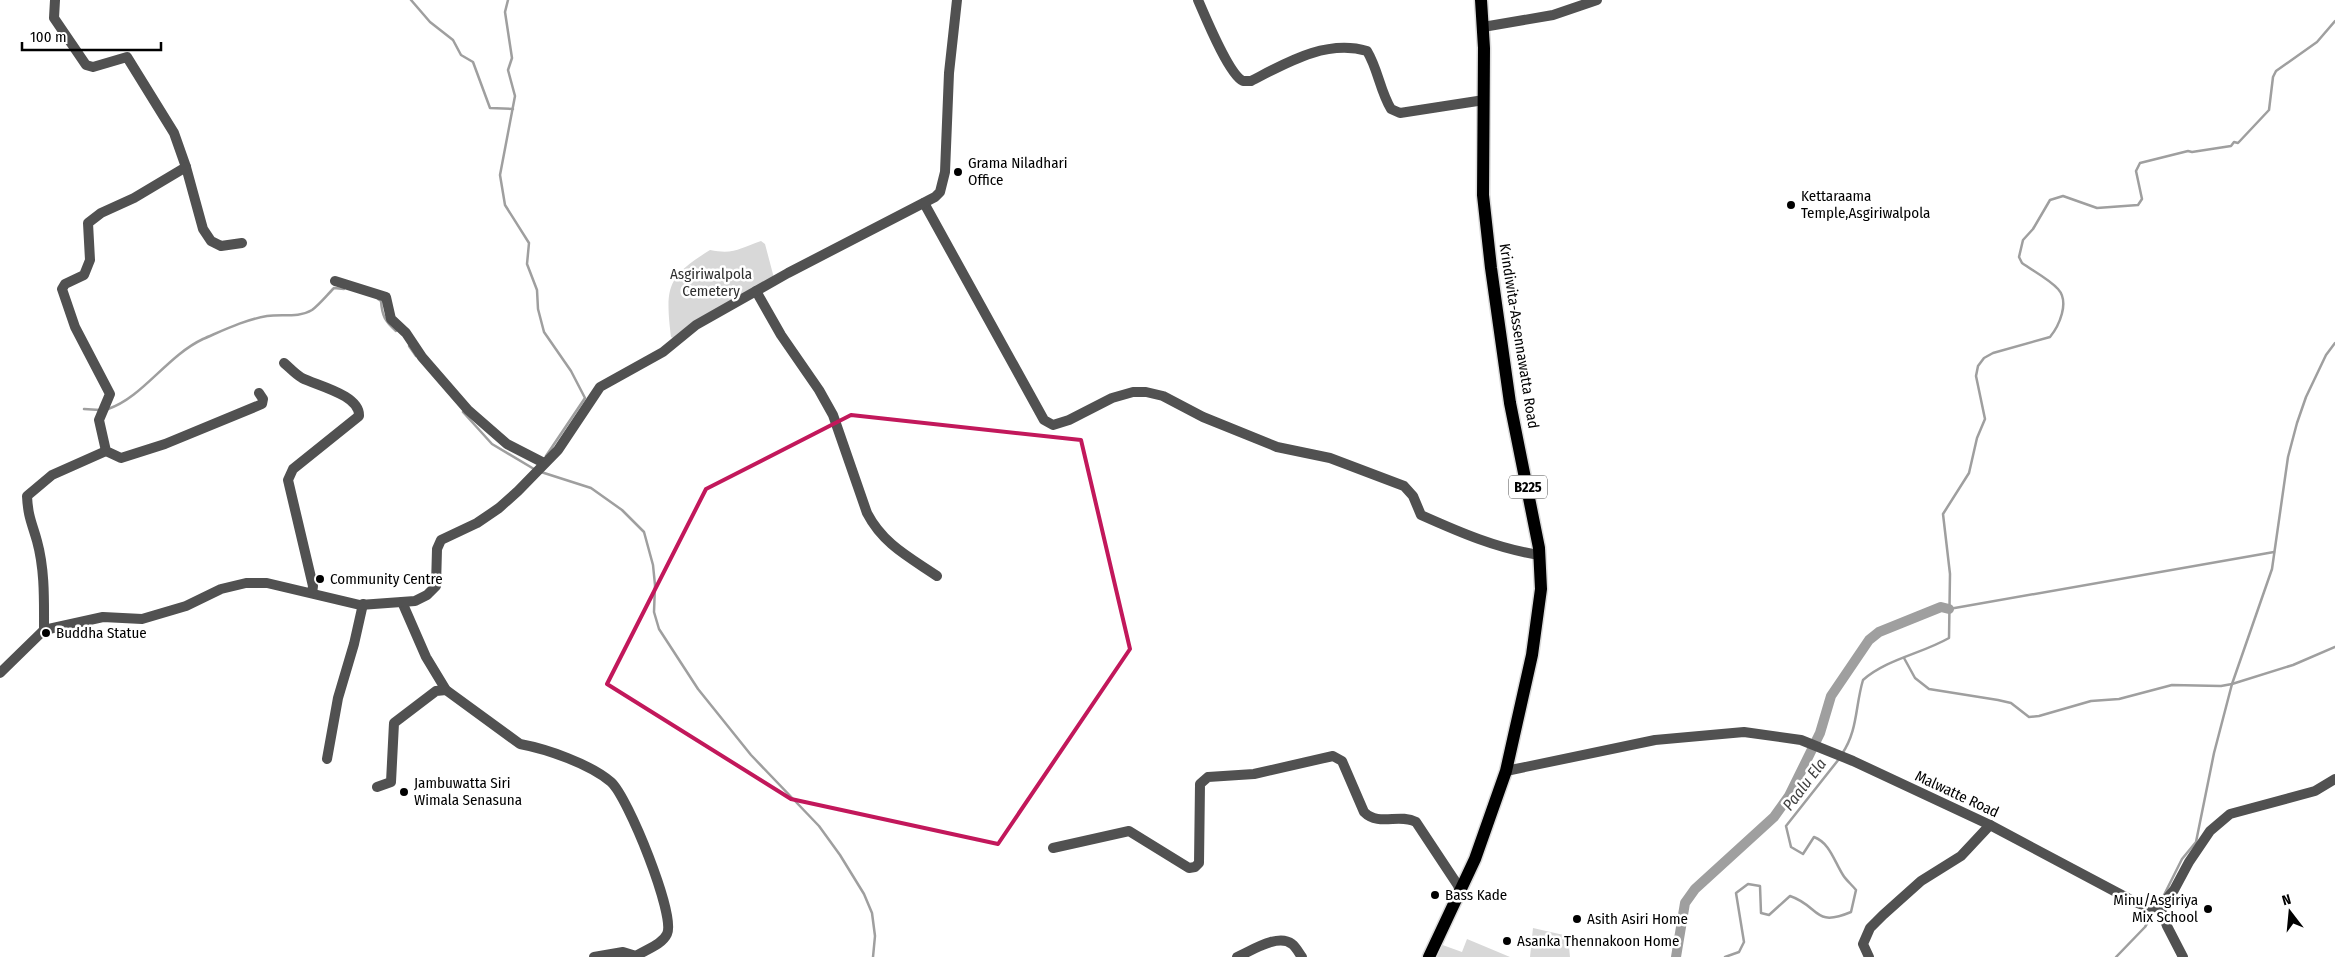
<svg xmlns="http://www.w3.org/2000/svg" width="2335" height="957" viewBox="0 0 2335 957" font-family="'Fira Sans Condensed',sans-serif">
<style>
.green{fill:#d8d8d8}
.lines{fill:none;stroke-linecap:round;stroke-linejoin:round}
.stream{stroke:#9f9f9f;stroke-width:2.5}
.canal{stroke:#9f9f9f;stroke-width:10}
.primary-casing{stroke:#dbdbdb;stroke-width:15}
.minor{stroke:#515151;stroke-width:10}
.tertiary{stroke:#515151;stroke-width:10}
.primary{stroke:#000;stroke-width:12}
.marked{fill:none;stroke:#c2185b;stroke-width:4;stroke-linejoin:round}
.poi-dot{fill:#000;stroke:#fff;stroke-width:2}
.labels{text-anchor:middle;stroke-width:5;stroke-linejoin:round;paint-order:stroke}
.shield{fill:#fff;stroke:#4c4c4c;stroke-width:1}
.shield-label{font-size:14px;font-weight:bold;fill:#000}
.poi-label{font-size:15px;fill:#000;stroke:#fff;text-anchor:start}
.park-label{font-size:15px;fill:#2f2f2f;stroke:#fff}
.street-label{font-size:15px;fill:#000;stroke:#fff}
.water-label{font-size:16px;font-style:italic;fill:#404040;stroke:#fff}
</style>
<rect width="100%" height="100%" fill="#fff"/>
<g class="green">
<path d="M 761,241 L 765,244 L 774,278 L 675,339 L 671,337 C 665,286 667,277 710,250 C 734,255 740,248 761,241 Z"/>
<path d="M 1533,928 L 1568,936 L 1570,957 L 1530,957 Z"/>
<path d="M 1467,939 L 1510,957 L 1429,957 L 1437,943 L 1462,952 Z"/>
</g>
<g class="lines">
<g class="stream">
<path d="M 411,0 L 430,22 L 453,40 L 461,55 L 473,62 L 490,108 L 513,109"/>
<path d="M 508,0 L 505,12 L 512,58 L 508,70 L 515,96 L 500,175 L 505,205 L 529,243 L 527,264 L 537,290 L 538,309 L 544,332 L 571,371 L 585,398 L 546,456"/>
<path d="M 378,299 L 381,301 C 382,316 385,321 396,331"/>
<path d="M 409,346 L 416,356"/>
<path d="M 84,409 L 100,410"/>
<path d="M 108,409 C 142,398 167,356 203,339 C 224,330 244,320 267,316 C 282,314 299,318 312,310 C 320,304 327,295 334,288 L 344,289"/>
<path d="M 463,412 L 492,444 L 534,469"/>
<path d="M 541,472 L 591,488 L 622,510 L 644,532 L 653,565 L 655,585 L 654,612 L 659,629 L 698,689 L 751,755 L 819,826 L 840,855 L 864,894 L 872,913 L 875,936 L 873,957"/>
<path d="M 1949,609 L 2274,552"/>
<path d="M 1904,658 L 1915,678 L 1929,689 L 1998,700 L 2011,703 L 2029,717 L 2039,716 L 2091,701 L 2119,699 L 2172,685 L 2221,686 L 2232,684 L 2293,665 L 2335,647"/>
<path d="M 1842,754 C 1858,730 1855,707 1863,680 C 1887,659 1921,654 1949,638 L 1950,574 L 1943,514 L 1969,473 L 1977,438 L 1985,419 L 1976,376 L 1978,366 L 1984,358 L 1993,353 L 2050,337 C 2059,326 2070,302 2058,289 C 2049,279 2033,271 2022,263 L 2019,257 L 2023,240 L 2033,229 L 2050,200 L 2063,196 L 2097,208 L 2138,205 L 2142,199 L 2136,171 L 2140,163 L 2188,151 L 2192,152 L 2231,146 L 2234,142 L 2238,143 L 2269,110 L 2273,77 L 2276,71 L 2317,42 L 2335,21"/>
<path d="M 2163,897 L 2182,859 L 2196,842 L 2214,753 L 2232,684 L 2272,569 L 2288,457 L 2297,423 L 2306,397 L 2326,355 L 2335,343"/>
<path d="M 1725,957 L 1739,952 L 1744,942 L 1736,893 L 1748,884 L 1760,886 L 1761,913 L 1769,915 L 1790,896 C 1820,906 1813,928 1851,912 L 1856,890 C 1852,885 1846,880 1843,875 C 1834,861 1830,843 1814,837 L 1803,854 L 1791,847 L 1786,826 L 1839,759"/>
<path d="M 2116,957 L 2145,927 L 2155,910"/>
</g>
<path class="canal" d="M 1676,957 L 1685,903 L 1695,889 L 1774,817 L 1789,796 L 1820,733 L 1831,696 L 1869,640 L 1879,632 L 1941,607 L 1949,609"/>
<g class="primary-casing">
<path id="primary" d="M 1429,957 L 1475,859 L 1506,771 L 1532,655 L 1541,589 L 1539,548 L 1510,403 L 1491,268 L 1483,195 L 1484,48 L 1481,0"/>
</g>
<g class="minor">
<path d="M 55,0 L 54,18 L 86,65 L 93,67 L 127,57 L 174,133 L 186,167 L 203,229 L 211,241 L 221,246 L 242,243"/>
<path d="M 1198,0 C 1205,16 1229,75 1243,81 C 1244,81 1249,81 1251,81 C 1286,63 1326,39 1367,51 C 1378,69 1380,91 1391,109 L 1400,113 L 1484,100"/>
<path d="M 1483,27 L 1553,15 L 1597,0"/>
<path d="M 186,167 L 134,198 L 101,213 L 88,223 L 90,260 L 84,275 L 65,284 L 62,289 L 75,327 L 110,394 L 99,420 L 106,451 L 121,458 L 165,444 L 262,404 L 263,399 L 259,393"/>
<path d="M 924,203 L 1044,420 L 1053,425 L 1069,420 L 1112,398 L 1133,392 L 1146,392 L 1163,396 L 1203,417 L 1277,447 L 1330,458 L 1404,486 L 1413,496 L 1421,515 C 1459,532 1498,549 1540,555"/>
<path d="M 335,281 L 386,297 L 391,319 L 406,333 L 422,357 L 468,410 L 507,444 L 544,463"/>
<path d="M 756,291 L 781,335 L 819,390 L 833,415 L 867,513 C 883,544 909,557 937,576"/>
<path d="M 284,363 C 289,367 295,374 302,378 C 318,386 360,395 359,416 L 293,469 L 288,480 L 313,586 L 312,593"/>
<path d="M 402,602 L 426,657 L 446,690 L 520,744 C 547,749 590,764 611,782 C 628,797 676,916 667,934 C 662,945 645,950 636,956 L 623,952 L 594,957"/>
<path d="M 44,630 C 44,601 45,570 37,541 C 32,523 28,517 27,496 L 52,475 L 106,451"/>
<path d="M 327,759 L 338,698 L 354,644 L 363,604"/>
<path d="M 377,787 L 391,782 L 394,723 L 436,691 L 446,690"/>
<path d="M 1053,848 L 1129,831 L 1189,868 L 1195,867 L 1199,863 L 1200,784 L 1208,777 L 1254,774 L 1333,756 L 1342,761 L 1364,812 C 1379,827 1399,813 1416,822 L 1461,890"/>
<path d="M 2160,907 L 2167,926 L 2183,957"/>
<path d="M 1237,957 C 1251,951 1278,933 1292,944 C 1296,947 1299,953 1302,957"/>
<path d="M 1869,957 L 1863,944 L 1870,928 L 1883,915 L 1921,881 L 1961,856 L 1990,825"/>
</g>
<g class="tertiary">
<path d="M 0,673 L 44,630 L 103,617 L 142,619 L 186,606 L 221,589 L 246,583 L 267,583 L 360,605 L 415,601 L 427,595 L 436,586 L 437,549 L 441,540 L 477,523 L 499,508 L 518,491 L 558,450 L 600,387 L 663,352 L 696,325 L 788,273 L 935,197 L 940,192 L 945,172 L 949,73 L 957,0"/>
<path d="M 1506,771 L 1655,740 L 1744,732 L 1801,740 L 1853,761 L 1990,825 L 2133,901 L 2148,907 L 2160,907 L 2174,890 L 2189,862 L 2210,831 L 2230,814 L 2315,791 L 2335,779"/>
</g>
<use href="#primary" class="primary"/>
</g>
<path class="marked" d="M 851,415 L 1081,440 L 1130,649 L 998,844 L 791,799 L 607,684 L 706,489 Z"/>
<g class="poi-dot">
<circle cx="958" cy="172" r="5"/>
<circle cx="1791" cy="205" r="5"/>
<circle cx="320" cy="579" r="5"/>
<circle cx="46" cy="633" r="5"/>
<circle cx="404" cy="792" r="5"/>
<circle cx="1435" cy="895" r="5"/>
<circle cx="2208" cy="909" r="5"/>
<circle cx="1577" cy="919" r="5"/>
<circle cx="1507" cy="941" r="5"/>
</g>
<g class="labels">
<rect class="shield" x="1509" y="475.5" width="38" height="23" rx="4"/>
<g class="shield-label">
<text x="1528" y="492">B225</text>
</g>
<g class="poi-label">
<text x="968" y="168">Grama Niladhari<tspan x="968" dy="17">Office</tspan></text>
<text x="1801" y="201">Kettaraama<tspan x="1801" dy="17">Temple,Asgiriwalpola</tspan></text>
<text x="330" y="584">Community Centre</text>
<text x="56" y="638">Buddha Statue</text>
<text x="414" y="788">Jambuwatta Siri<tspan x="414" dy="17">Wimala Senasuna</tspan></text>
<text x="1445" y="900">Bass Kade</text>
<text x="2198" y="905" text-anchor="end">Minu/Asgiriya<tspan x="2198" dy="17">Mix School</tspan></text>
<text x="1587" y="924">Asith Asiri Home</text>
<text x="1517" y="946">Asanka Thennakoon Home</text>
</g>
<g class="park-label">
<text x="711" y="279">Asgiriwalpola<tspan x="711" dy="17">Cemetery</tspan></text>
</g>
<g class="street-label">
<text transform="translate(1519 336) rotate(81)" y="5">Krindiwita-Assennawatta Road</text>
<text transform="translate(1957 794) rotate(25)" y="5">Malwatte Road</text>
</g>
<g class="water-label">
<text transform="translate(1804 784) rotate(-53)" y="6">Paalu Ela</text>
</g>
</g>
<g transform="translate(2290 912) rotate(344)" stroke="#ffffff" stroke-width="4" paint-order="stroke">
<path d="M0-4L9 19L0 12L-9 19Z" fill="#000000"/>
<text y="-8" font-size="14" font-weight="bold" text-anchor="middle" fill="#000000">N</text>
</g>
<path d="M22 42v8h139v-8" fill="none" stroke="#000000" stroke-width="2.5"/>
<text x="30" y="42" font-size="15" fill="#000000" stroke="#ffffff" stroke-width="4" paint-order="stroke">100 m</text>
</svg>
